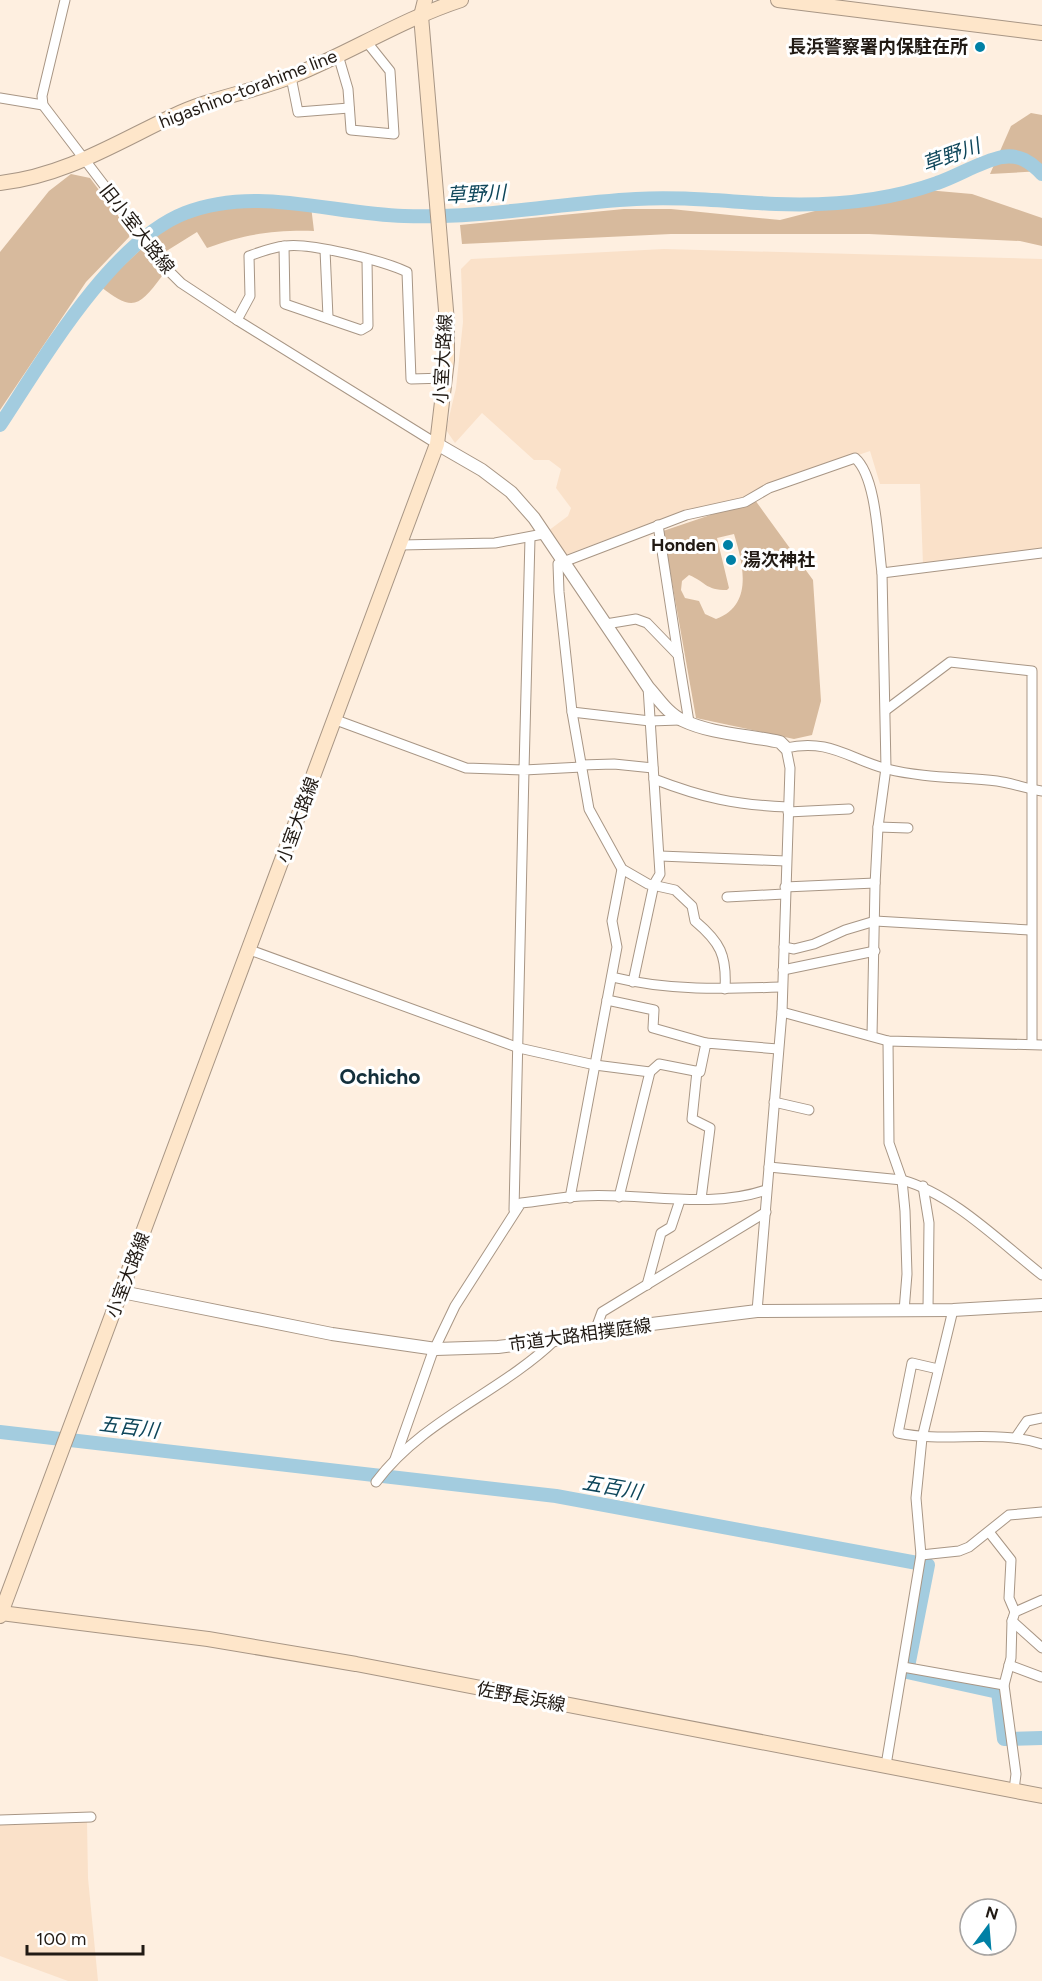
<svg xmlns="http://www.w3.org/2000/svg" width="1042" height="1981" viewBox="0 0 1042 1981" font-family="Figtree,'Noto Sans JP',sans-serif">
<style>
.built{fill:#fae1c9}
.forest{fill:#d7ba9d;fill-rule:evenodd}
.lines{fill:none;stroke-linecap:round;stroke-linejoin:round}
.river{stroke:#a3ccdf;stroke-width:14}
.minor-casing{stroke:#a89685;stroke-width:11}
.tertiary-casing{stroke:#a89685;stroke-width:14}
.secondary-casing{stroke:#a89685;stroke-width:16}
.minor{stroke:#fff;stroke-width:9}
.tertiary{stroke:#fff;stroke-width:12}
.secondary{stroke:#fee6ca;stroke-width:14}
.poi-dot{fill:#0080a5;stroke:#fff;stroke-width:2}
.labels{text-anchor:middle;stroke-width:6;stroke-linejoin:round;paint-order:stroke}
.poi-label{font-size:18px;font-weight:bold;fill:#211a14;stroke:#fff;text-anchor:end}
.street-label{font-size:18px;fill:#211a14;stroke:#fff}
.water-label{font-size:20px;font-style:italic;fill:#0e465a;stroke:#fff}
.quarter-label{font-size:21px;font-weight:bold;fill:#14303c;stroke:#fff}
</style>
<rect width="100%" height="100%" fill="#feefe0"/>
<g class="built">
<path d="M 664,249 L 1042,259 L 1042,550 L 923,565 L 920,484 L 880,484 L 870,451 L 766,487 L 745,499 L 659,520 L 565,555 L 548,531 L 568,516 L 571,508 L 556,488 L 561,469 L 549,460 L 534,460 L 482,413 L 455,443 L 446,430 L 456,388 L 463,322 L 461,269 L 471,259 Z"/>
<path d="M 45,1820 L 87,1821 L 88,1878 L 98,1981 L 68,1981 L 0,1956 L 0,1825 L 24,1824 Z"/>
</g>
<g class="forest">
<path d="M 1031,113 L 1042,115 L 1042,171 L 990,174 L 1011,126 Z"/>
<path d="M 71,174 L 90,178 L 132,234 L 86,282 L 0,410 L 0,252 L 49,191 Z"/>
<path d="M 904,188 L 972,194 L 1042,218 L 1042,246 L 1020,241 L 869,234 L 671,234 L 462,244 L 460,225 L 624,209 L 671,209 L 780,220 Z"/>
<path d="M 248,205 L 311,206 L 314,231 C 273,230 246,234 207,248 L 197,232 L 152,260 L 162,276 C 139,307 133,312 101,287 L 158,233 L 201,211 Z"/>
<path d="M 755,500 L 813,580 L 821,701 L 812,735 L 794,739 L 696,718 L 663,531 ZM 734,534 C 743,564 754,605 716,619 L 705,614 L 699,601 L 685,598 L 681,590 L 682,581 L 689,575 C 706,582 705,590 727,590 L 729,588 L 717,538 Z"/>
</g>
<g class="lines">
<g class="river">
<path d="M 0,425 C 43,360 111,242 185,213 C 256,185 331,214 404,216 C 482,219 559,203 636,199 C 682,196 730,202 776,204 C 828,206 887,201 937,183 C 958,176 979,162 1002,157 C 1019,154 1031,162 1042,174"/>
<path d="M 0,1432 L 556,1496 L 928,1565 L 907,1672 L 998,1692 L 1004,1739 L 1042,1738"/>
</g>
<g class="minor-casing">
<g id="minor">
<path d="M 65,0 L 42,96 L 43,105 L 171,273 L 181,283 L 237,320 L 437,444"/>
<path d="M 338,55 L 348,89 L 351,130 L 394,134 L 390,71 L 366,41"/>
<path d="M 291,77 L 298,112 L 349,108"/>
<path d="M 0,98 L 43,105"/>
<path d="M 284,246 L 285,304 L 361,330 L 368,326 L 367,260"/>
<path d="M 325,250 L 328,317"/>
<path d="M 237,320 L 250,296 L 249,256 C 260,252 273,247 285,246 C 309,242 384,261 407,272 L 411,379 L 446,378"/>
<path d="M 658,525 L 678,655"/>
<path d="M 401,545 L 495,543 L 543,534"/>
<path d="M 606,624 L 636,619 L 647,623 L 678,655 L 689,722"/>
<path d="M 886,710 L 950,662 L 1032,671 L 1032,1044"/>
<path d="M 572,712 L 650,721 L 680,720"/>
<path d="M 336,720 L 466,768 L 524,770 L 530,538"/>
<path d="M 581,765 L 614,764 L 653,768"/>
<path d="M 654,779 C 703,798 736,805 788,807"/>
<path d="M 788,812 L 849,809"/>
<path d="M 878,827 L 908,828"/>
<path d="M 660,856 L 786,861"/>
<path d="M 785,887 L 875,883"/>
<path d="M 727,897 L 784,894"/>
<path d="M 784,947 L 794,949 L 814,944 L 845,930 L 875,921 L 1030,930"/>
<path d="M 250,950 L 519,1048 L 595,1065 L 650,1072"/>
<path d="M 783,970 L 875,951"/>
<path d="M 612,977 C 669,991 724,989 782,987"/>
<path d="M 633,982 L 654,884 L 660,874 L 648,687"/>
<path d="M 725,989 C 727,955 720,942 695,921 L 692,906 L 675,890 L 648,884 L 622,869 L 589,809 L 572,712 L 559,592 L 558,564 L 686,515 L 745,502 L 769,488 L 855,458 C 877,477 878,544 882,573 L 1042,553"/>
<path d="M 607,1000 L 654,1010 L 653,1028 L 706,1043"/>
<path d="M 782,1012 L 888,1041 L 1042,1045"/>
<path d="M 872,1036 L 875,885 L 878,827 L 886,768 L 882,573"/>
<path d="M 888,1041 L 889,1143 L 902,1180 L 905,1211 L 907,1274 L 904,1311"/>
<path d="M 697,1071 L 692,1119 L 710,1128 L 701,1199"/>
<path d="M 774,1102 L 809,1110"/>
<path d="M 769,1167 L 902,1180 C 953,1194 1001,1243 1042,1275"/>
<path d="M 923,1186 L 929,1223 L 928,1310"/>
<path d="M 619,1197 L 650,1072 L 659,1064 L 700,1072 L 706,1043 L 778,1049"/>
<path d="M 570,1198 L 617,947 L 612,921 L 622,869"/>
<path d="M 514,1210 L 524,770 L 582,767"/>
<path d="M 647,1285 L 661,1233 L 671,1227 L 680,1200"/>
<path d="M 757,1311 L 782,1012 L 790,768 L 786,748 C 829,738 849,759 887,769 C 923,778 961,777 997,781 C 1012,783 1027,789 1042,791"/>
<path d="M 595,1331 L 602,1312 L 766,1212"/>
<path d="M 938,1369 L 912,1363 L 898,1433 C 946,1443 996,1429 1042,1444"/>
<path d="M 1016,1437 L 1027,1421 L 1042,1418"/>
<path d="M 395,1459 L 432,1354 L 455,1306 L 521,1203 C 541,1201 561,1197 581,1196 C 642,1192 707,1210 766,1190"/>
<path d="M 376,1482 C 423,1419 500,1393 555,1340"/>
<path d="M 989,1532 L 1011,1560 L 1009,1598 L 1015,1612"/>
<path d="M 921,1555 L 959,1551 L 969,1547 L 1009,1515 L 1042,1512"/>
<path d="M 1012,1621 L 1042,1648"/>
<path d="M 1009,1665 L 1041,1677"/>
<path d="M 903,1667 L 1004,1685"/>
<path d="M 886,1765 L 921,1555 L 916,1498 L 922,1438 L 953,1310"/>
<path d="M 1014,1790 L 1016,1774 L 1004,1685 L 1011,1658 L 1012,1621 L 1015,1612 L 1042,1600"/>
<path d="M 0,1820 L 91,1817"/>
</g>
</g>
<g class="tertiary-casing">
<g id="tertiary">
<path d="M 437,444 L 482,470 L 511,492 L 534,518 L 648,687 C 658,698 668,714 682,720 C 711,734 748,735 780,742 L 786,748"/>
<path d="M 122,1292 L 332,1334 L 436,1349 L 498,1347 L 555,1340 L 595,1331 L 757,1311 L 953,1310 L 1042,1305"/>
</g>
</g>
<g class="secondary-casing">
<g id="secondary">
<path d="M 778,0 L 1042,33"/>
<path d="M 0,183 C 64,176 116,143 173,116 C 212,97 255,92 295,75 C 351,52 403,19 461,0"/>
<path d="M 1,1613 L 437,444 L 447,360 L 447,322 L 421,16 L 425,0"/>
<path d="M 0,1616 L 1,1613 L 208,1639 L 356,1664 L 1042,1796"/>
</g>
</g>
<use href="#minor" class="minor"/>
<use href="#tertiary" class="tertiary"/>
<use href="#secondary" class="secondary"/>
</g>
<g class="poi-dot">
<circle cx="980" cy="47" r="6"/>
<circle cx="728" cy="545" r="6"/>
<circle cx="731" cy="560" r="6"/>
</g>
<g class="labels">
<g class="poi-label">
<text x="968" y="53">長浜警察署内保駐在所</text>
<text x="716" y="551">Honden</text>
<text x="743" y="566" text-anchor="start">湯次神社</text>
</g>
<g class="street-label">
<text transform="translate(248 89) rotate(-21)" y="6">higashino-torahime line</text>
<text transform="translate(137 229) rotate(52)" y="6">旧小室大路線</text>
<text transform="translate(443 359) rotate(-87)" y="6">小室大路線</text>
<text transform="translate(298 820) rotate(-70)" y="6">小室大路線</text>
<text transform="translate(128 1275) rotate(-69)" y="6">小室大路線</text>
<text transform="translate(580 1335) rotate(-8)" y="6">市道大路相撲庭線</text>
<text transform="translate(521 1697) rotate(11)" y="6">佐野長浜線</text>
</g>
<g class="water-label">
<text transform="translate(951 155) rotate(-20)" y="7">草野川</text>
<text transform="translate(476 194) rotate(-3)" y="7">草野川</text>
<text transform="translate(129 1427) rotate(7)" y="7">五百川</text>
<text transform="translate(612 1487) rotate(10)" y="7">五百川</text>
</g>
<g class="quarter-label">
<text x="380" y="1084">Ochicho</text>
</g>
</g>
<g transform="translate(988 1927) rotate(16)"><circle r="28" fill="#ffffff" stroke="#a6a3a1" stroke-width="1.5"/>
<path d="M0-4.5L10 22L0 15L-10 22Z" fill="#0080a5"/>
<text y="-9" font-size="16" font-weight="bold" text-anchor="middle" fill="#211a14">N</text>
</g>
<path d="M27 1945v9h116v-9" fill="none" stroke="#211a14" stroke-width="3"/>
<text x="36" y="1945" font-size="18" fill="#211a14" stroke="#ffffff" stroke-width="4.5" paint-order="stroke">100 m</text>
</svg>
